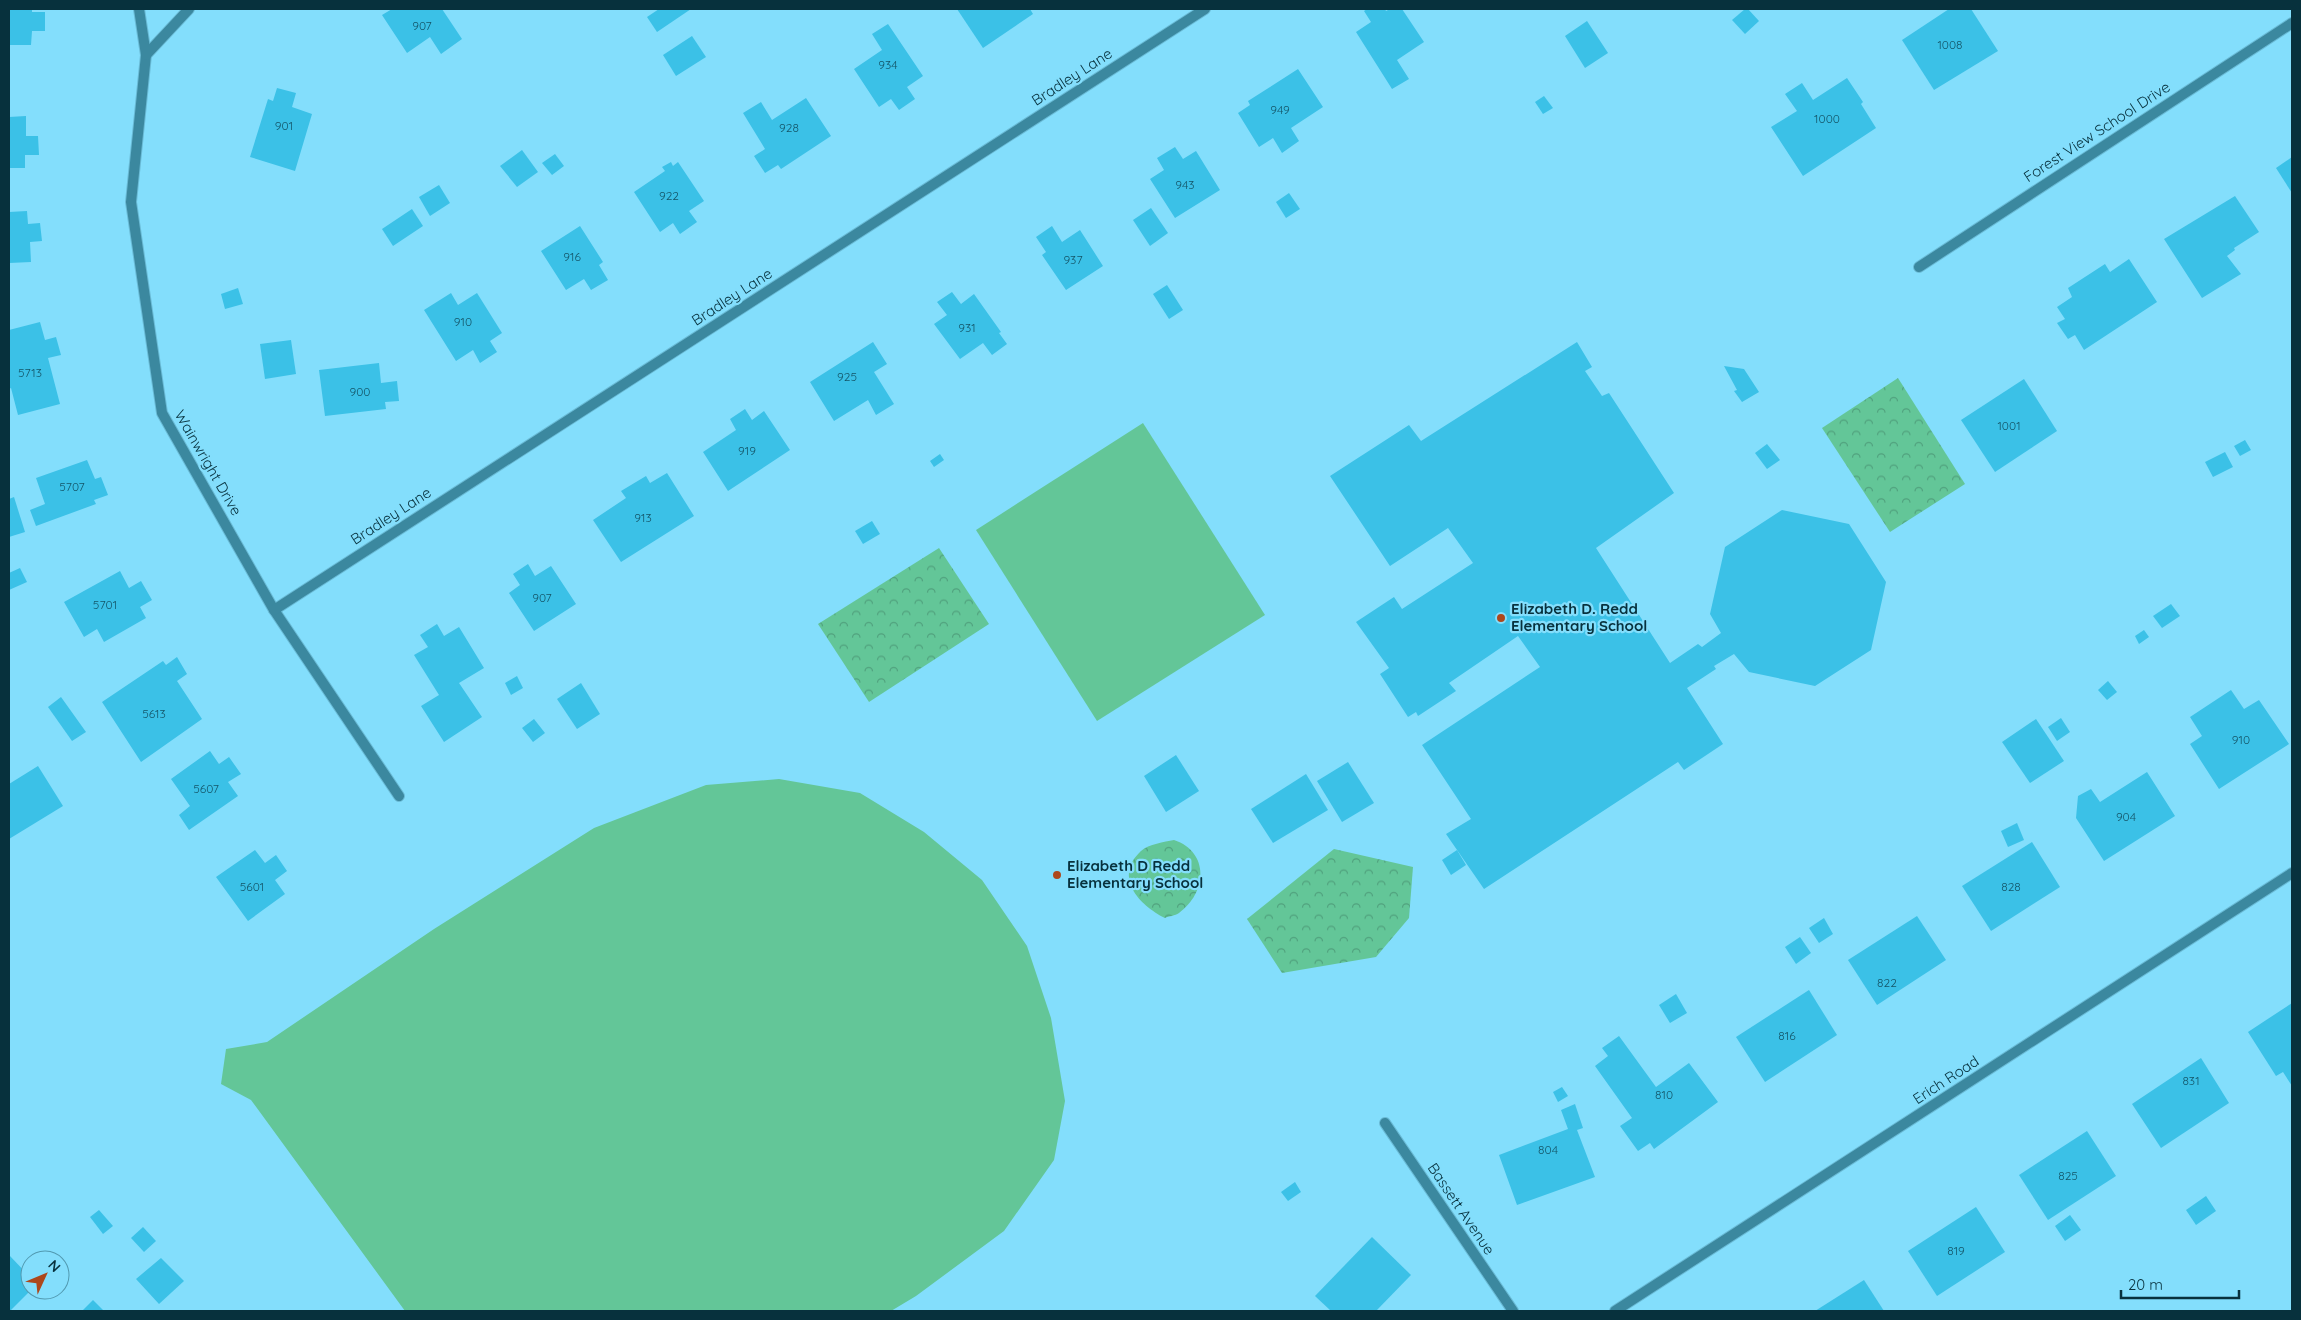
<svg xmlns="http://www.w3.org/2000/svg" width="2301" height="1320" viewBox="0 0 2301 1320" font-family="Quicksand,sans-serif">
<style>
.park{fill:url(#park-crowns)}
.garden{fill:#63c698}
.building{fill:#3bc1e7}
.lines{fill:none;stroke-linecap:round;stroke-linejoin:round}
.minor-casing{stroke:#6abbd6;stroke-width:12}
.minor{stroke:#3b889f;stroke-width:10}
.poi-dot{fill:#ad471b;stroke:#83defc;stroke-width:2}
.labels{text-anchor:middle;stroke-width:4.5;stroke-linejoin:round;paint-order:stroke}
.number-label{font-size:12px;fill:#145568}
.street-label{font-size:15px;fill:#07313d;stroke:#83defc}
.poi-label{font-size:15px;font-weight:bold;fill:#07313d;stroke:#83defc;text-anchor:start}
</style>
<defs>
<pattern id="park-crowns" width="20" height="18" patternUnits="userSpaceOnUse" patternTransform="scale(1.25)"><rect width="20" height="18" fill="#63c698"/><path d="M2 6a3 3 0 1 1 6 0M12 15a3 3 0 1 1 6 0" fill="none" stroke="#50a17d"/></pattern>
</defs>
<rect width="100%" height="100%" fill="#83defc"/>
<g class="park">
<path d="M 1898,378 L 1965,484 L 1890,532 L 1822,428 Z"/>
<path d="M 939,548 L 989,624 L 869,702 L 818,624 Z"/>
<path d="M 1174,840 C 1210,852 1207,893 1179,913 C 1175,916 1169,916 1165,918 C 1139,905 1113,877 1141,851 C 1149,844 1164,842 1174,840 Z"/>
<path d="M 1334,849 L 1413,867 L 1409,918 L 1376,957 L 1282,973 L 1247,919 Z"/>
</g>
<g class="garden">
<path d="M 1143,423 L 1265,615 L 1097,721 L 976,530 Z"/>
<path d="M 779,779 L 860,793 L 924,832 L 982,880 L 1027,946 L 1051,1018 L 1065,1101 L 1054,1160 L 1004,1231 L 916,1296 L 891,1311 L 405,1311 L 251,1100 L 221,1084 L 226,1049 L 267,1042 L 434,929 L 594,828 L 706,785 Z"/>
</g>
<g class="building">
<path d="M 9,9 L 32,9 L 32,12 L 45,12 L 45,31 L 32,31 L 31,45 L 9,45 Z"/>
<path d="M 392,9 L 442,9 L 462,39 L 441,54 L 430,37 L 407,53 L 382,15 Z"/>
<path d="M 659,9 L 691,9 L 657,32 L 647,17 Z"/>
<path d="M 957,9 L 1030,9 L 1033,14 L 983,48 Z"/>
<path d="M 1367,9 L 1385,9 L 1386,11 L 1390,9 L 1402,9 L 1424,42 L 1397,60 L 1409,79 L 1392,89 L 1356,32 L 1371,22 L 1364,11 Z"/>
<path d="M 1745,9 L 1748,9 L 1759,21 L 1745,34 L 1732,20 Z"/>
<path d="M 1949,9 L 1971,9 L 1998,51 L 1934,90 L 1902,40 Z"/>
<path d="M 1587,21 L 1608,53 L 1585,68 L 1565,36 Z"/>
<path d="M 888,24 L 923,76 L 907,87 L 915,99 L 899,110 L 891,99 L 879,107 L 854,69 L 882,50 L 872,34 Z"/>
<path d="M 692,36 L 706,57 L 676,76 L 663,55 Z"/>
<path d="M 1298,69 L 1323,107 L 1291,128 L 1299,141 L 1282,153 L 1273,138 L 1259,147 L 1238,113 L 1250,105 L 1248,101 Z"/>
<path d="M 1847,78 L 1863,102 L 1861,104 L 1876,128 L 1803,176 L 1771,127 L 1797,111 L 1785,94 L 1802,83 L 1813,100 Z"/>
<path d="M 277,88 L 296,93 L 292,107 L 312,114 L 295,171 L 250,157 L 268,99 L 273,101 Z"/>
<path d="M 1544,96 L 1553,108 L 1543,114 L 1535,102 Z"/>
<path d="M 806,98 L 831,136 L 781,169 L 778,165 L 765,173 L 754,156 L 765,149 L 743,113 L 761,102 L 772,120 Z"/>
<path d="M 26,116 L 26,136 L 38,136 L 39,155 L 25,155 L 25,168 L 9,168 L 9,117 Z"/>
<path d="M 1175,147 L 1183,159 L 1196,151 L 1220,190 L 1175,218 L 1150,179 L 1164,170 L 1157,158 Z"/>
<path d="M 522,150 L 538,172 L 517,187 L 500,166 Z"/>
<path d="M 555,154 L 564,166 L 552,175 L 542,163 Z"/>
<path d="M 2292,157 L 2292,193 L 2276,168 Z"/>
<path d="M 671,162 L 673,166 L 678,162 L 704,201 L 689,211 L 697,222 L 680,234 L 673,223 L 660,232 L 634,192 L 665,171 L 662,167 Z"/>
<path d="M 439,185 L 450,203 L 430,216 L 419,197 Z"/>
<path d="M 1289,193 L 1300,209 L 1286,218 L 1276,202 Z"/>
<path d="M 2235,196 L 2259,232 L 2234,248 L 2235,250 L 2227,256 L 2241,274 L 2202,298 L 2164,239 Z"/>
<path d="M 1151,208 L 1168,233 L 1150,246 L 1133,220 Z"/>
<path d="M 412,209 L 423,226 L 393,246 L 382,229 Z"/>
<path d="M 27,211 L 28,224 L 40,223 L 42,241 L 30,242 L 31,262 L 9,263 L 9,212 Z"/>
<path d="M 580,226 L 603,262 L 599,265 L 608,280 L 591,290 L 584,279 L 566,290 L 541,251 Z"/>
<path d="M 1052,226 L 1062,242 L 1080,230 L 1103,266 L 1066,290 L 1042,255 L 1046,252 L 1036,237 Z"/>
<path d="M 2129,259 L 2157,302 L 2084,350 L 2075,335 L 2068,339 L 2057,323 L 2065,319 L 2057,307 L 2072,297 L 2068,288 L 2105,264 L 2110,272 Z"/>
<path d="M 1167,285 L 1183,310 L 1169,319 L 1153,294 Z"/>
<path d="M 238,288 L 243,304 L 225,309 L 221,294 Z"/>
<path d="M 952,292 L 961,304 L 974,294 L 1001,332 L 999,333 L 1007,344 L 992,355 L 983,343 L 960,359 L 934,324 L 947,315 L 937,302 Z"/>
<path d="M 451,293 L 458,305 L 477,293 L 502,333 L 490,341 L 497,352 L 480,363 L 473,350 L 456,361 L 424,310 Z"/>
<path d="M 40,322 L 45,340 L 56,337 L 61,355 L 48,358 L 60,404 L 18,415 L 11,388 L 9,389 L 9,330 Z"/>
<path d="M 291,340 L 296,374 L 265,379 L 260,344 Z"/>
<path d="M 873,342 L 887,364 L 874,372 L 894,404 L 876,415 L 868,400 L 834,421 L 810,382 Z"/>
<path d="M 1577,342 L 1592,367 L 1585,371 L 1602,396 L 1609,393 L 1674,493 L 1596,548 L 1670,663 L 1698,644 L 1702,647 L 1721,633 L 1710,614 L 1725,547 L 1782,510 L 1849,524 L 1886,582 L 1871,650 L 1815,686 L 1749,672 L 1734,654 L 1714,666 L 1716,669 L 1687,688 L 1723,744 L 1684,770 L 1678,762 L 1484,889 L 1446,834 L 1471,819 L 1422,745 L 1540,667 L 1518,636 L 1449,683 L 1456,691 L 1418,716 L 1416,712 L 1408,717 L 1380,674 L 1389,668 L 1356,622 L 1394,597 L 1402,609 L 1473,563 L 1448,528 L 1390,566 L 1330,476 L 1409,425 L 1421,441 Z"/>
<path d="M 379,363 L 381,383 L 397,381 L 399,401 L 385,402 L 386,409 L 325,416 L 319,370 Z"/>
<path d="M 1724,366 L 1744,369 L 1759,392 L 1742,402 L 1734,391 L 1737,390 Z"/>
<path d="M 2024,379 L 2057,431 L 1995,472 L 1961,420 Z"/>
<path d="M 745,409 L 752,420 L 764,411 L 790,450 L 728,491 L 703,452 L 736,430 L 730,419 Z"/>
<path d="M 2245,440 L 2251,450 L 2240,456 L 2234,446 Z"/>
<path d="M 1767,444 L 1780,460 L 1767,469 L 1755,453 Z"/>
<path d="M 2225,452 L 2233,467 L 2213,477 L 2205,462 Z"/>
<path d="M 940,454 L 944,460 L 934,467 L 930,461 Z"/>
<path d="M 87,460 L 95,479 L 101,477 L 108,495 L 94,500 L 96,504 L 36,526 L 30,510 L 45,504 L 36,478 Z"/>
<path d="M 667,473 L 694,516 L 621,562 L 593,520 L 626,498 L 621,491 L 646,476 L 650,483 Z"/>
<path d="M 14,497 L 25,532 L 9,537 L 9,499 Z"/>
<path d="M 872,521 L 880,534 L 863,544 L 855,531 Z"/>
<path d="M 528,564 L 535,576 L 551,566 L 576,604 L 534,631 L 509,593 L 520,585 L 513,574 Z"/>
<path d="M 20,568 L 27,582 L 9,590 L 9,573 Z"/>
<path d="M 120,571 L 129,588 L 141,581 L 152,600 L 140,607 L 146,618 L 104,642 L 97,629 L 84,637 L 64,602 Z"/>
<path d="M 2171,604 L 2180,616 L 2162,628 L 2153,616 Z"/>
<path d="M 437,624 L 444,636 L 459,627 L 484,668 L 459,683 L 482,717 L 444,742 L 421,706 L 439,695 L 414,655 L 428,647 L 420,635 Z"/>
<path d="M 2144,630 L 2149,637 L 2139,644 L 2135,636 Z"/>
<path d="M 177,657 L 187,674 L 177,681 L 202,719 L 141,762 L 102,702 L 163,661 L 166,665 Z"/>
<path d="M 517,676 L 523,688 L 511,695 L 505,683 Z"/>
<path d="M 2108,681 L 2117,692 L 2107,700 L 2098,690 Z"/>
<path d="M 581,683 L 600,714 L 577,729 L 557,699 Z"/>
<path d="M 2231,690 L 2244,709 L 2259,700 L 2289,744 L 2219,789 L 2190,744 L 2202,736 L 2190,717 Z"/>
<path d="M 61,697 L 86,732 L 72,741 L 48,707 Z"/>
<path d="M 2061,718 L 2070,732 L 2057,741 L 2048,727 Z"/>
<path d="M 534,719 L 545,733 L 533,742 L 522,728 Z"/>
<path d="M 2036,719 L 2064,761 L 2030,783 L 2002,742 Z"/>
<path d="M 210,751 L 219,764 L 229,757 L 241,774 L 228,782 L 238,796 L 189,830 L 179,815 L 190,806 L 171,779 Z"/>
<path d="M 1176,755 L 1199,791 L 1166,812 L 1144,776 Z"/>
<path d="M 1348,762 L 1374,803 L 1342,822 L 1317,781 Z"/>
<path d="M 38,766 L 63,806 L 9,839 L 9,784 Z"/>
<path d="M 2147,772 L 2175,816 L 2104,861 L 2076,818 L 2078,796 L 2091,789 L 2100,802 Z"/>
<path d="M 1306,774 L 1328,810 L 1273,843 L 1251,809 Z"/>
<path d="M 2017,823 L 2024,840 L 2008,847 L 2001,831 Z"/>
<path d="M 2032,842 L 2060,887 L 1991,931 L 1962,886 Z"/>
<path d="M 255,850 L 265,863 L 276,855 L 287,871 L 275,880 L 285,894 L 248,921 L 216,877 Z"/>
<path d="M 1457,850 L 1466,865 L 1451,875 L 1442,860 Z"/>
<path d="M 1917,916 L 1946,960 L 1877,1005 L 1848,960 Z"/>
<path d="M 1824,918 L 1833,934 L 1819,943 L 1809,928 Z"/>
<path d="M 1800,937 L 1811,953 L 1796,964 L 1785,947 Z"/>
<path d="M 1809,990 L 1837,1035 L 1765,1082 L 1736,1037 Z"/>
<path d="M 1676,994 L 1687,1013 L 1670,1023 L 1659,1005 Z"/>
<path d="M 2292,1003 L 2292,1086 L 2283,1072 L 2276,1076 L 2248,1032 Z"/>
<path d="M 1619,1036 L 1656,1087 L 1689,1063 L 1718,1102 L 1654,1149 L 1650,1143 L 1638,1151 L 1620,1126 L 1632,1118 L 1595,1066 L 1608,1056 L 1602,1048 Z"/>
<path d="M 2201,1058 L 2229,1103 L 2161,1148 L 2132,1104 Z"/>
<path d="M 1562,1087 L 1568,1096 L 1558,1102 L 1553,1092 Z"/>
<path d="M 1575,1104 L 1583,1128 L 1577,1130 L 1595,1177 L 1517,1205 L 1499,1155 L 1568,1129 L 1561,1110 Z"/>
<path d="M 2087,1131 L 2116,1176 L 2048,1220 L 2019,1175 Z"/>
<path d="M 1295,1182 L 1301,1192 L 1288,1201 L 1281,1192 Z"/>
<path d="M 2206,1196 L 2216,1211 L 2196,1225 L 2186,1210 Z"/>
<path d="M 1976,1207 L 2005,1252 L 1937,1296 L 1908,1251 Z"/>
<path d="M 99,1210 L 113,1226 L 103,1234 L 90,1217 Z"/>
<path d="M 2070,1215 L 2081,1230 L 2065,1241 L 2055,1226 Z"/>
<path d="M 143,1227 L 156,1241 L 144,1252 L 131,1238 Z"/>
<path d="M 1372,1237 L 1411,1275 L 1376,1311 L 1331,1311 L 1315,1296 Z"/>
<path d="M 9,1255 L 30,1277 L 30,1291 L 10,1311 Z"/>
<path d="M 161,1258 L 184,1281 L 159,1304 L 136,1279 Z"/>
<path d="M 1864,1280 L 1884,1311 L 1815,1311 Z"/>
<path d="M 93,1300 L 104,1311 L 82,1311 Z"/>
</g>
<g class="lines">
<g class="minor-casing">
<g id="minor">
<path d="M 139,9 L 146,55 L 131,202 L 162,413 L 274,610 L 399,796"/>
<path d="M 146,55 L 189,9"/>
<path d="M 1919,267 L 2292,23"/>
<path d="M 274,610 L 1205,9"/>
<path d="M 1385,1123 L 1513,1311"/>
<path d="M 1615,1311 L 2292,873"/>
</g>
</g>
<use href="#minor" class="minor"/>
</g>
<g class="poi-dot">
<circle cx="1501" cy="618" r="5"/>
<circle cx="1057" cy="875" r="5"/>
</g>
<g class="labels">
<g class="number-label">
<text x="422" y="30">907</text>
<text x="1950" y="49">1008</text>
<text x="888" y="69">934</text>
<text x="1280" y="114">949</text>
<text x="1827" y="123">1000</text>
<text x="284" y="130">901</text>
<text x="789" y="132">928</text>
<text x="1185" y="189">943</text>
<text x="669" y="200">922</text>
<text x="572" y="261">916</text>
<text x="1073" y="264">937</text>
<text x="463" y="326">910</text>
<text x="967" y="332">931</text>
<text x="30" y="377">5713</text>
<text x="847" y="381">925</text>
<text x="360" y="396">900</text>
<text x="2009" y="430">1001</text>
<text x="747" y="455">919</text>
<text x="72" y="491">5707</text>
<text x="643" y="522">913</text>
<text x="542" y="602">907</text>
<text x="105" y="609">5701</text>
<text x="154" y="718">5613</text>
<text x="2241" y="744">910</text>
<text x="206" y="793">5607</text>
<text x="2126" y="821">904</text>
<text x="252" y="891">5601</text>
<text x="2011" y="891">828</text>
<text x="1887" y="987">822</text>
<text x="1787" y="1040">816</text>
<text x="2191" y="1085">831</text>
<text x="1664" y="1099">810</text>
<text x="1548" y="1154">804</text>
<text x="2068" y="1180">825</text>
<text x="1956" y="1255">819</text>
</g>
<g class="street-label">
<text transform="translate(1072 77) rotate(-33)" y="5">Bradley Lane</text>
<text transform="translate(2097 132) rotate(-33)" y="5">Forest View School Drive</text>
<text transform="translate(732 297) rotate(-33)" y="5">Bradley Lane</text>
<text transform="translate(208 463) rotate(60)" y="5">Wainwright Drive</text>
<text transform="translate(391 516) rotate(-33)" y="5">Bradley Lane</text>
<text transform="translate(1946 1080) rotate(-33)" y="5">Erich Road</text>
<text transform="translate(1461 1209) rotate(56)" y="5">Bassett Avenue</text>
</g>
<g class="poi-label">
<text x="1511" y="614">Elizabeth D. Redd<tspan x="1511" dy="17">Elementary School</tspan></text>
<text x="1067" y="871">Elizabeth D Redd<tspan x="1067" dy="17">Elementary School</tspan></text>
</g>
</g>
<rect width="2301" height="1320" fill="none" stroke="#07313d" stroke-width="20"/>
<g transform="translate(45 1275) rotate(46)"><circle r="24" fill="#83defc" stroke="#5199b0"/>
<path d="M0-4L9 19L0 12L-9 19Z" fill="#ad471b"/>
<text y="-8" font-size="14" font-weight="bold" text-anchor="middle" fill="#07313d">N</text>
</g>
<path d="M2121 1290v8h118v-8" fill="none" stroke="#07313d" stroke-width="2.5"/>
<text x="2128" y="1290" font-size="15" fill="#07313d" stroke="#83defc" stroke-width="4" paint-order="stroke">20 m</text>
</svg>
